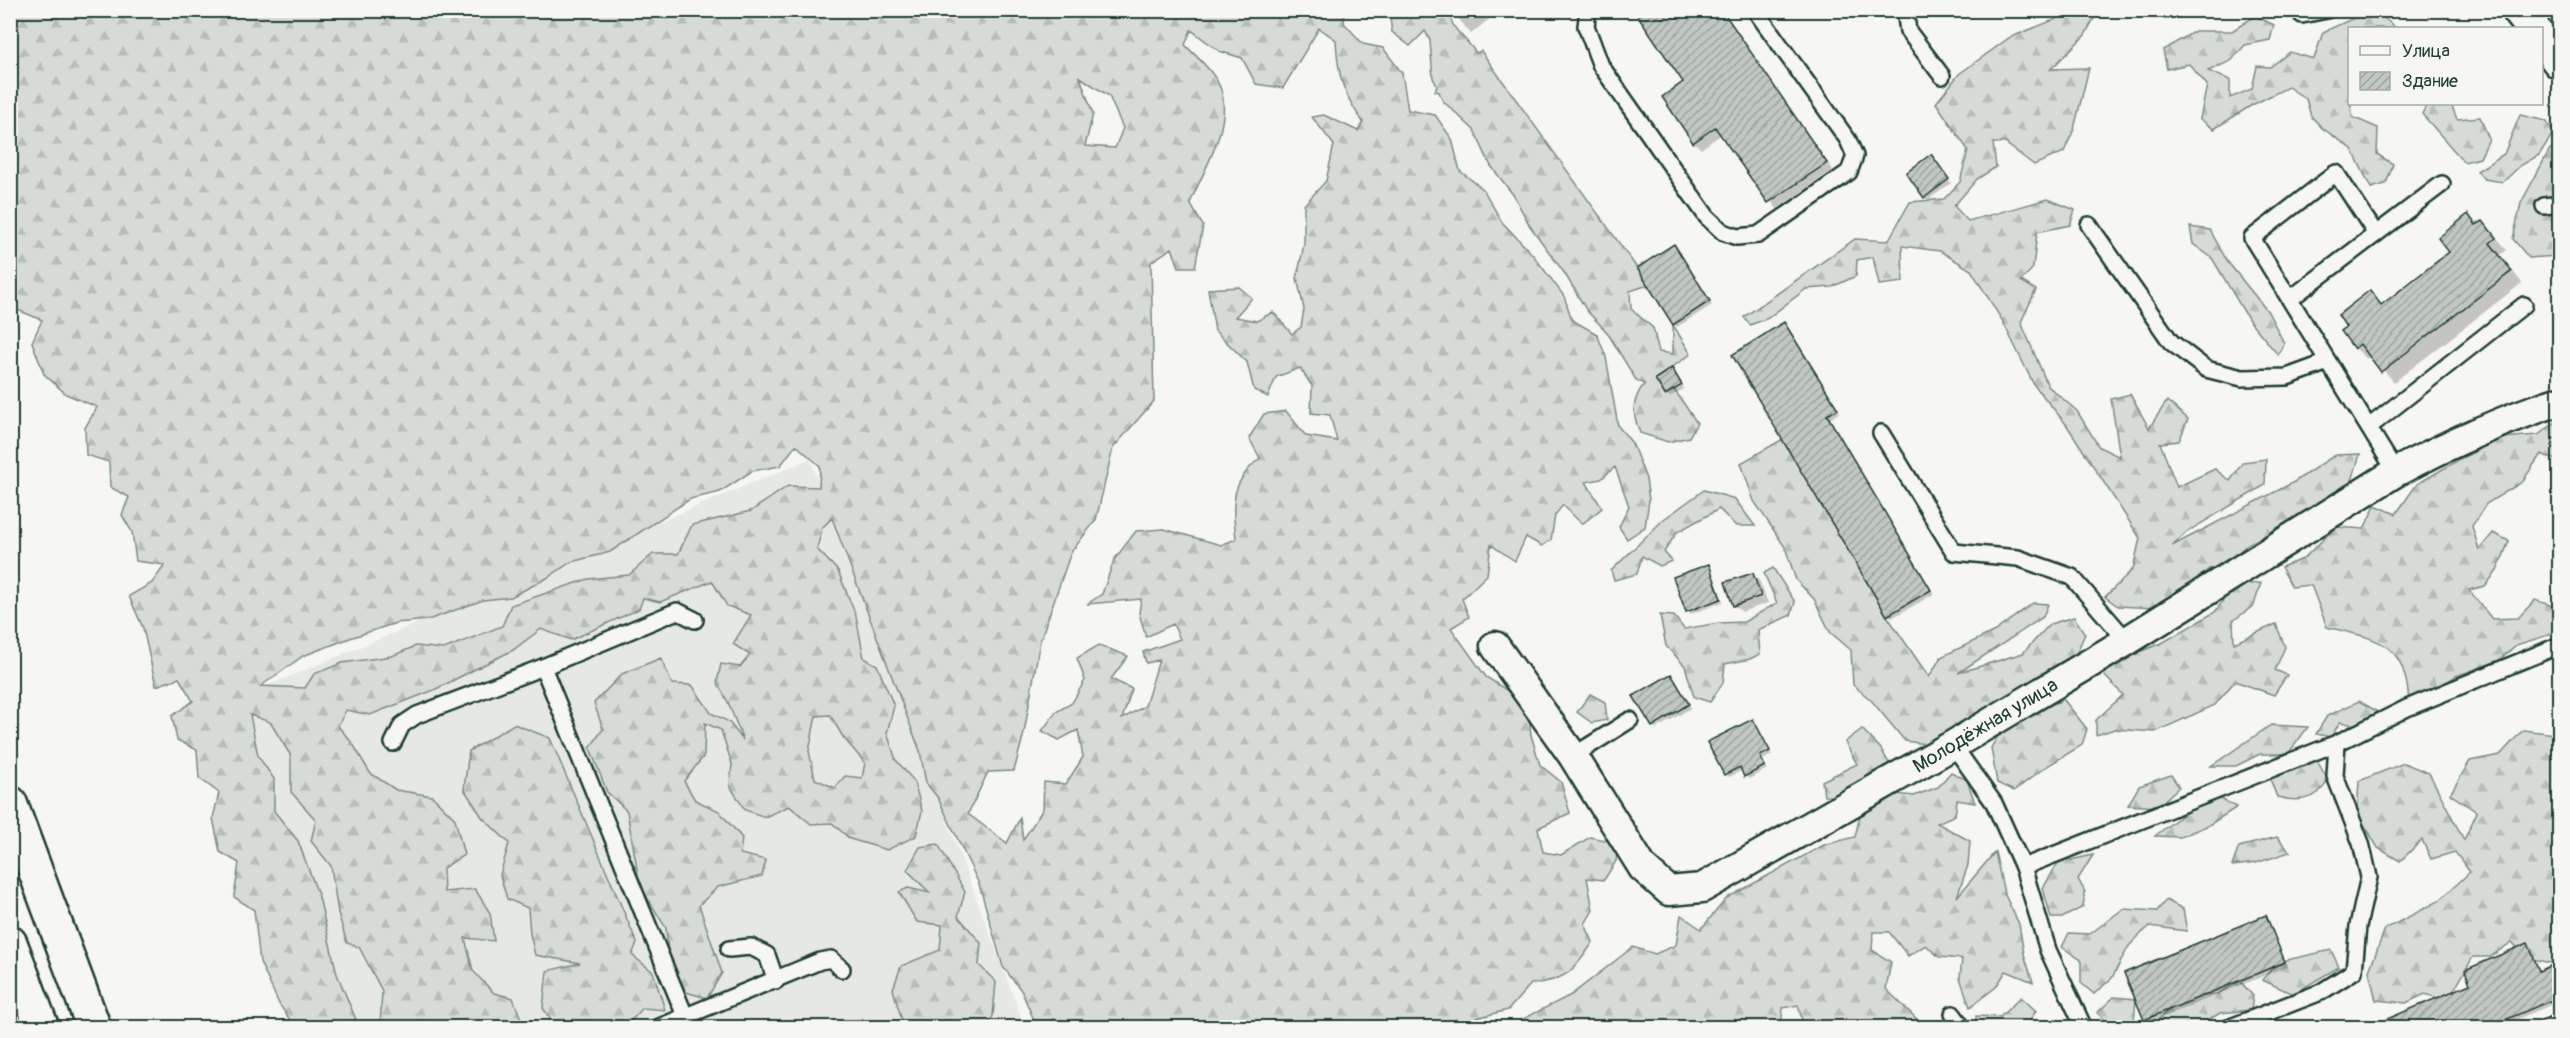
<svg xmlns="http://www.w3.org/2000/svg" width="2570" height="1038" viewBox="0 0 2570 1038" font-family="Pangolin,sans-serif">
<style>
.built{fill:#e6e8e4}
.forest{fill:url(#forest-firs);stroke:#7a8c85;stroke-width:1.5;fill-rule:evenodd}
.shadow{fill:#0003}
.building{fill:url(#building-hatch);stroke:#1f3d34;stroke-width:1.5}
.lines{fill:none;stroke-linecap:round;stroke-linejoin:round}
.lane-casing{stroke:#1f3d34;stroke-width:20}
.street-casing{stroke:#1f3d34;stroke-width:33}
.secondary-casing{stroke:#1f3d34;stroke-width:38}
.primary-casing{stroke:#1f3d34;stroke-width:38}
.lane{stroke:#f6f6f2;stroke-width:15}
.street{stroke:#f6f6f2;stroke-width:28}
.secondary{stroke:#f6f6f2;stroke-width:33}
.primary{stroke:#f6f6f2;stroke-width:33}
.labels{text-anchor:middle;stroke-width:4.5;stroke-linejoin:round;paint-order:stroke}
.street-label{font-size:20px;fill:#1f3d34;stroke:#f6f6f2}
</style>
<defs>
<pattern id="forest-firs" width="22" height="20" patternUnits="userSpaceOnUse" patternTransform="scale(1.5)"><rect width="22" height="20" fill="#d6dbd6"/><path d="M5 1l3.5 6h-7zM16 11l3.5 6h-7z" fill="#b7bdb8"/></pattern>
<pattern id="building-hatch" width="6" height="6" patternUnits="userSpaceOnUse" patternTransform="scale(1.5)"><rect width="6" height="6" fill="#c1c8c3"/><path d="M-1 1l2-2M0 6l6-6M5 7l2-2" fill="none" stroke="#9ca49f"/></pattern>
</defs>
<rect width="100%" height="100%" fill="#f6f6f2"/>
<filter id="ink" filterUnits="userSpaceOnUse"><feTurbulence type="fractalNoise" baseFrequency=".0167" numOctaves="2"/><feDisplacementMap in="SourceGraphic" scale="12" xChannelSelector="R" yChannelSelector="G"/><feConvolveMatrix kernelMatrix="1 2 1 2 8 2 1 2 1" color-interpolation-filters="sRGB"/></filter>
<g filter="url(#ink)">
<path class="built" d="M 810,459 L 1025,1027 L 358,1027 L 231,701 Z"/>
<g class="forest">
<path d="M 11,11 L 1345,11 L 1344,23 L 1363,44 L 1383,48 L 1402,73 L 1408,110 L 1435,115 L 1452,139 L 1460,171 L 1483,189 L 1502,222 L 1533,255 L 1564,296 L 1572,320 L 1597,334 L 1606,357 L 1618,426 L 1632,443 L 1646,479 L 1649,500 L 1645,527 L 1627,539 L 1619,527 L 1629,506 L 1615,467 L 1601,479 L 1586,482 L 1602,508 L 1582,524 L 1563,505 L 1555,515 L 1551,540 L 1542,546 L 1526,537 L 1515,561 L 1491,545 L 1487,575 L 1462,599 L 1469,617 L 1451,628 L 1486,677 L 1528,704 L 1531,735 L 1540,765 L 1561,782 L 1570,813 L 1538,828 L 1543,852 L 1561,855 L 1590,837 L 1618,843 L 1616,861 L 1604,880 L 1587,878 L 1593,910 L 1585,924 L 1593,942 C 1575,970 1566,981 1531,984 L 1508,1010 L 1476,1018 L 1464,1027 L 1065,1028 L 1054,1019 L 1037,1027 L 1021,990 L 1003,967 L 979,884 L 938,798 L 926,783 L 920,751 L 832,518 L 822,528 L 817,549 L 838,571 L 856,616 L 864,658 L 877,665 L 894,706 L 887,733 L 896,760 L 914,781 L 922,811 L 916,836 L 887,850 L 850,839 L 832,823 L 811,824 L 789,806 L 765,817 L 745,810 L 730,786 L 732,764 L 721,730 L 705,723 L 704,756 L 684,781 L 695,800 L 719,811 L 742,838 L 740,854 L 766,860 L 762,876 L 718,887 L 699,905 L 722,973 L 707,998 L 686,992 L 668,955 L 666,928 L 640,886 L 627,811 L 607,792 L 590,748 L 603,729 L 594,703 L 622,674 L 661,658 L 672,684 L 692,685 L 711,713 L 729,722 L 743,740 L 728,702 L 717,682 L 721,664 L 740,667 L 750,655 L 733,644 L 751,615 L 727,606 L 712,581 L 660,602 L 643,598 L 639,609 L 571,640 L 541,629 L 513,650 L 434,690 L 370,715 L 346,710 L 338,726 L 353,744 L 370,773 L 396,790 L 432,796 L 455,819 L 464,855 L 443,868 L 444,892 L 475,889 L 490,913 L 494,941 L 465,938 L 473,971 L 494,993 L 513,998 L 524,1027 L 380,1027 L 382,991 L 359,947 L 347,943 L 338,913 L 331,866 L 311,841 L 316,820 L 291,792 L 291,756 L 270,722 L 250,715 L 258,756 L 274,779 L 274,811 L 298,841 L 319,897 L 337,974 L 359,1027 L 295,1027 L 279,1004 L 260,962 L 254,910 L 234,897 L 239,863 L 220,852 L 213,818 L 219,793 L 199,778 L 197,750 L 177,740 L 172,716 L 193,701 L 179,678 L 156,686 L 143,628 L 129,596 L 152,583 L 165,565 L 136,561 L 132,532 L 122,515 L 129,497 L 110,487 L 109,462 L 86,455 L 85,428 L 97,407 L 66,394 L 44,374 L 32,342 L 42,320 L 13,308 L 11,303 ZM 1319,28 L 1336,40 C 1338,76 1342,92 1363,122 L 1358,131 L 1324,115 L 1312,117 L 1334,145 L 1326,181 L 1304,205 L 1304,244 L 1297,278 L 1304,309 L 1301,327 L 1292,334 L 1273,312 L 1257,321 L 1235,317 L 1252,298 L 1239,287 L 1208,289 L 1215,331 L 1247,362 L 1254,390 L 1268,397 L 1276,377 L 1300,368 L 1312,386 L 1311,413 L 1330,415 L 1337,441 L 1306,436 L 1286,411 L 1264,414 L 1249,438 L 1260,458 C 1230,483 1232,502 1236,539 L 1221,545 L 1164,529 L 1136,531 L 1114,560 L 1102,594 L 1087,604 L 1141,599 L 1139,613 L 1146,637 L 1173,624 L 1180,639 L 1143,652 L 1146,663 L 1159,660 L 1145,706 L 1122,719 L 1132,689 L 1111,679 L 1128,656 L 1099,645 L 1077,658 L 1085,680 L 1072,703 L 1056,712 L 1042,731 L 1059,740 L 1078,730 L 1083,757 L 1066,784 L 1044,782 L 1043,809 L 1023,840 L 1020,818 L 1007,843 L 968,814 L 988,772 L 1014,771 L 1024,733 L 1040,641 L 1071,552 L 1096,520 L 1113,448 L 1154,401 L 1151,262 L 1172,248 L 1179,267 L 1195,267 L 1203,226 L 1190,203 C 1204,169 1230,130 1222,93 C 1217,74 1198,58 1185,45 L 1191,30 L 1219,51 L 1242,58 L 1256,84 L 1283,88 ZM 1080,77 L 1109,96 L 1123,128 L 1115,148 L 1085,146 L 1093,114 ZM 796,445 L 820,466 L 819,487 L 788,486 L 751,511 L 692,525 L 678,554 L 653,554 L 629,575 L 588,579 L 511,605 L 502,626 L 444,649 L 416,646 L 392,656 L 342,663 L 314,674 L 305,688 L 261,686 L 303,656 L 350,638 L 396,623 L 428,620 L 483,600 L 511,597 L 547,578 L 571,562 L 610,552 L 690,499 L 720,492 L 752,471 L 780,466 ZM 830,715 L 843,737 L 865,763 L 862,778 L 845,776 L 835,788 L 815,779 L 809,751 L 816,716 Z"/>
<path d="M 1383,11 L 1449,11 C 1451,31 1465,36 1476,53 L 1481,51 L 1637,268 L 1648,285 L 1630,291 L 1631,309 L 1653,328 L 1659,352 L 1673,354 L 1673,325 L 1691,354 L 1655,379 L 1665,395 L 1674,389 L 1697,423 L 1689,437 L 1668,442 L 1640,433 C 1632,413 1631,402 1644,384 L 1636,380 L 1607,332 L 1587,311 L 1565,274 L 1530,226 L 1514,196 L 1491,166 L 1474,130 L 1443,101 L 1439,92 L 1435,91 L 1437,86 L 1433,78 L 1430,41 L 1425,31 L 1410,46 L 1392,32 L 1389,12 Z"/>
<path d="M 2076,11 L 2098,11 L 2085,35 L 2051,69 L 2089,68 L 2074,129 L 2064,152 L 2034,165 L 2005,143 L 1993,143 L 1996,167 L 1977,179 L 1954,206 L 1968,221 L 2048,199 L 2075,210 L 2070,225 L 2037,232 L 2033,268 L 2021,281 L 2036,290 L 2021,322 L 2048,386 L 2077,411 L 2099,447 L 2120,457 L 2111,399 L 2130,394 L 2149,428 L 2167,401 L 2188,419 L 2179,441 L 2160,443 L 2177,487 L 2215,469 L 2230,481 L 2243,462 L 2266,459 L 2265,485 L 2187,532 L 2172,546 L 2294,482 L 2335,455 L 2360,454 L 2351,484 L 2299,519 L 2248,544 L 2223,566 L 2209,569 L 2190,585 L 2155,608 L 2118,606 L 2105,597 L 2133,569 L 2140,538 L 2066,424 L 2034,385 L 2002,320 L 1971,270 L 1940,251 L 1902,246 L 1903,282 L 1879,285 L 1873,257 L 1857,260 L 1856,276 L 1832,287 L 1806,289 L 1768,318 L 1750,325 L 1744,317 L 1855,239 L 1888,241 L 1910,202 L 1944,199 L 1960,182 L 1968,150 L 1936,103 L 1959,74 L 2009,38 Z"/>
<path d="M 2377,12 L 2396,28 L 2350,28 L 2349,88 L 2352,117 L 2378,128 L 2377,154 L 2393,164 L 2386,184 L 2371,188 L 2352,149 L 2322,128 L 2311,116 L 2306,99 L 2288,87 L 2252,105 L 2214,129 L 2200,119 L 2207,85 L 2189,64 L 2167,69 L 2163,50 L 2195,31 L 2232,31 L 2255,16 L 2274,25 L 2270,40 L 2245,45 L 2231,61 L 2208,71 L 2230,80 L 2230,98 L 2252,89 L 2257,66 L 2270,67 L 2290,52 L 2314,59 L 2323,32 L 2354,18 Z"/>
<path d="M 2427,104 L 2451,104 L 2457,119 L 2480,117 L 2489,139 L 2480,158 L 2464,162 L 2422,114 Z"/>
<path d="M 2520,115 L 2546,121 L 2554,132 L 2539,155 L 2520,166 L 2503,182 L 2484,179 L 2477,171 L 2504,154 Z"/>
<path d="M 2559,148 L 2559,198 L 2546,212 L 2559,218 L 2559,257 L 2556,256 L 2529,258 L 2513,239 L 2521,203 L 2550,149 Z"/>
<path d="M 2190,227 L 2210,230 L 2227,261 L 2268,312 L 2284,343 L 2278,355 L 2249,320 L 2212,258 L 2193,244 Z"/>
<path d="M 2559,420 L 2559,461 L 2541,454 L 2522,482 L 2486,504 L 2472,526 L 2479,550 L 2493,533 L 2509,541 L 2497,571 L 2485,586 L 2469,590 L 2492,619 L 2518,618 L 2535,600 L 2559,608 L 2552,634 L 2516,645 L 2498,661 L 2456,676 L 2431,692 L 2409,701 C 2404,640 2379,640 2327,627 L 2311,585 L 2292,587 L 2281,567 L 2303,559 L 2336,527 L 2364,529 L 2375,505 L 2396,514 L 2417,484 L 2462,458 L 2502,438 L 2538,435 Z"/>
<path d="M 1783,439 L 1887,616 L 1929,677 L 1941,657 L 1995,631 L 2033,603 L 2048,604 L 2043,617 L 1958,673 L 2023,653 L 2050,624 L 2074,617 L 2085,634 L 2069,669 L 1934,745 L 1905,741 L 1871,700 L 1853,685 L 1851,650 L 1830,632 L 1814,599 L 1796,580 L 1785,547 L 1754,501 L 1741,463 Z"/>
<path d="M 1704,490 L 1735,499 L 1755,526 L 1736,526 L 1719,509 L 1677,532 L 1664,552 L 1672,561 L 1660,566 L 1642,556 L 1637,574 L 1614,580 L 1611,571 L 1664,519 Z"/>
<path d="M 1773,568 L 1795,602 L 1791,615 L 1758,630 L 1760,654 L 1750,659 L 1725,664 L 1723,683 L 1710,702 L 1694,697 L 1685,666 L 1666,646 L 1660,615 L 1674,616 L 1684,629 L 1719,623 L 1744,622 L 1777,603 L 1764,573 Z"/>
<path d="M 2261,583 L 2254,605 L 2233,621 L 2234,643 L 2276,624 L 2285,647 L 2275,670 L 2287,675 L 2274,695 L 2235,681 L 2215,705 L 2155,732 L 2115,729 L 2096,735 L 2096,720 L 2123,695 L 2104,675 L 2118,660 L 2162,643 L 2215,612 L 2234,585 Z"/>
<path d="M 1590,694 L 1605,702 L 1607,720 L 1592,723 L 1577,712 Z"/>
<path d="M 2064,700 L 2087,729 L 2082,745 L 2044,768 L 2014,791 L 1997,783 L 1991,748 L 2008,718 Z"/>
<path d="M 2359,701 L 2378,712 L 2355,725 L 2340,722 L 2331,737 L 2316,734 L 2327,716 Z"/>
<path d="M 514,724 L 550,738 L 637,943 L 632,955 L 653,972 L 665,1010 L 643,1008 L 625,1027 L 556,1028 L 543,1008 L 547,971 L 580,963 L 535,955 L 530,934 L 528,908 L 507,899 L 500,875 L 509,843 L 482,817 L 464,789 L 469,751 Z"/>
<path d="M 2559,724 L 2560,950 L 2551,963 L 2527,958 L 2512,942 L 2490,957 L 2473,957 L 2448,1001 L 2425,994 L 2406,1003 L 2376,1000 L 2369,971 L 2385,929 L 2439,901 L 2470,872 L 2455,852 L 2431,859 L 2422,840 L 2400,861 L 2378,848 L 2357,813 L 2359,781 L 2404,763 L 2429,773 L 2464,840 L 2477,812 L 2450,794 L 2470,761 L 2500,755 L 2523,730 L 2554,734 Z"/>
<path d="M 2271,725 L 2308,727 L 2288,754 L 2260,754 L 2236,766 L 2211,766 Z"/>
<path d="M 1862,729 L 1881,749 L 1894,772 L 1853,797 L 1824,796 L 1822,781 L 1857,764 L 1845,742 Z"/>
<path d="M 2316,759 L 2328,780 C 2317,802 2298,802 2277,797 L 2270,779 L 2293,760 Z"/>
<path d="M 1951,772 L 1967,780 L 1975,803 L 1957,800 L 1955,815 L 1937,823 L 1970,841 L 1968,865 L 1957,897 L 1995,852 L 2004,893 L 2019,924 L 2024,954 L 2033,982 L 2006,971 L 1996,987 L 1970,1007 L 1960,978 L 1962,959 L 1939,957 L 1926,945 L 1908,956 L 1889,932 L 1873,932 L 1872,950 L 1891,962 L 1886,989 L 1925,1027 L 1804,1027 L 1798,1005 L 1783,1008 L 1781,1027 L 1505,1028 L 1571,995 L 1633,947 L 1655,954 L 1676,945 L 1681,915 L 1701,929 L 1727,898 L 1824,845 L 1855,837 L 1861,811 L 1888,793 L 1914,796 L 1938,787 Z"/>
<path d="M 2171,775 L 2179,787 L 2157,807 L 2128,805 L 2139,786 Z"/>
<path d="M 2221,799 L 2237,807 L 2209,825 L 2180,837 L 2155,836 L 2191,808 Z"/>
<path d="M 2277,837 L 2290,852 L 2256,863 L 2232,866 L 2239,847 Z"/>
<path d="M 938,844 L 965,892 L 958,916 L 981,943 L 979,965 L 996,982 L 993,1016 L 987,1027 L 899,1027 L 902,1021 L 893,989 L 901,966 L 940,950 L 942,925 L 917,922 L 899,892 L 908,888 L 930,893 L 907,870 L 920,847 Z"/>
<path d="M 2093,855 L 2078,879 L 2085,892 L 2083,907 L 2062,918 L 2051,918 L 2043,888 L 2058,863 Z"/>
<path d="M 2166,900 L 2183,909 L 2187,931 L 2149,926 L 2129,946 L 2112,978 L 2094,994 L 2081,983 L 2081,960 L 2062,947 L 2069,933 L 2090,934 L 2123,909 L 2157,911 Z"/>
<path d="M 2331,950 L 2339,967 L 2293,994 L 2262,980 L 2278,962 Z"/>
<path d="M 2240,981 L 2253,996 L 2251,1010 L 2220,1013 L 2197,1027 L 2150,1028 L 2179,1000 L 2217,994 Z"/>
<path d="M 2021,997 L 2036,1011 L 2026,1027 L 1976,1027 L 1976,1016 L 2000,1017 Z"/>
<path d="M 2114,997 L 2136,999 L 2134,1021 L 2108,1022 L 2097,1013 Z"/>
</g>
<g class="shadow">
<path d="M 1455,10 L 1500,10 L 1471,34 L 1453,12 Z"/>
<path d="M 1722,10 L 1833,170 L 1777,209 L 1722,134 L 1701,149 L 1694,142 L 1685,82 Z"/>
<path d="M 1934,159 L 1951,183 L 1928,200 L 1925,197 Z"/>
<path d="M 2468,216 L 2478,226 L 2483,223 L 2494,234 L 2507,250 L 2500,255 L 2522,283 L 2394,382 L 2371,356 L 2367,359 L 2355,348 L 2370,292 L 2383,306 L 2451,252 Z"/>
<path d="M 1677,249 L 1712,305 L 1677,327 L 1674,324 Z"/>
<path d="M 1787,327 L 1840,412 L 1830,419 L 1934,594 L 1892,618 L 1889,615 Z"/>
<path d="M 1672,370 L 1684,389 L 1670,397 L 1666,394 Z"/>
<path d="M 1708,566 L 1722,597 L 1687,610 Z"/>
<path d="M 1753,574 L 1760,582 L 1768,603 L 1742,612 L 1734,605 Z"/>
<path d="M 1723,600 L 1723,602 L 1691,614 L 1689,612 Z"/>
<path d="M 1674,679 L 1691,708 L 1656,729 L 1653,726 Z"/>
<path d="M 1753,720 L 1772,755 L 1762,760 L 1767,769 L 1749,779 L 1743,770 L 1729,777 L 1725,774 Z"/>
<path d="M 2266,917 L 2288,966 L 2148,1023 L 2145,1020 L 2126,974 Z"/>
<path d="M 2528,945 L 2541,972 L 2555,966 L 2558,969 L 2560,1001 L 2496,1028 L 2403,1028 L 2472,984 Z"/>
</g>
<g class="building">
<path d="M 1634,10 L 1722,10 L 1827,163 L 1768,203 L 1715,127 L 1693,143 L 1662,97 L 1683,82 Z"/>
<path d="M 1931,154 L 1949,179 L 1924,198 L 1906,173 Z"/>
<path d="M 2468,214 L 2476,225 L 2483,221 L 2496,238 L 2490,243 L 2512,271 L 2381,372 L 2360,344 L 2354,349 L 2341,331 L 2346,327 L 2338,315 L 2370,290 L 2381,305 L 2449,252 L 2438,238 Z"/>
<path d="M 1674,244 L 1710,301 L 1673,325 L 1637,268 Z"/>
<path d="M 1784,322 L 1838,409 L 1827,415 L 1931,590 L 1887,616 L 1732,355 Z"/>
<path d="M 1672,368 L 1682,385 L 1665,395 L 1655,379 Z"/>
<path d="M 1709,564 L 1721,599 L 1686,612 L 1673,577 Z"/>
<path d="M 1753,573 L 1761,596 L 1733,606 L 1725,582 Z"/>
<path d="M 1671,674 L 1689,704 L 1652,727 L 1633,696 Z"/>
<path d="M 1753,719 L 1770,751 L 1760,756 L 1765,766 L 1744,777 L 1740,767 L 1724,775 L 1707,742 Z"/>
<path d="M 2266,915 L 2285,962 L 2144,1020 L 2124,973 Z"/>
<path d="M 2528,943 L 2539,971 L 2555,964 L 2559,975 L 2559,997 L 2486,1028 L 2366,1028 L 2470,984 L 2465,970 Z"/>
</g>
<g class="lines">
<g class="lane-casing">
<g id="lane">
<path d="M 1588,10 L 1586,26 L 1601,66 L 1707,217 L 1723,232 L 1737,237 L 1758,235 L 1849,172 L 1855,156 L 1848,140 L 1755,10"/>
<path d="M 1905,10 L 1908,31 L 1942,76"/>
<path d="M 2302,15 L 2327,10"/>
<path d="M 2544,206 L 2560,204"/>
<path d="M 2089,225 L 2171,342 L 2206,369 L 2242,378 L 2287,377 L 2328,362"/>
<path d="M 2376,234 L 2336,173 L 2252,238 L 2396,472"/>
<path d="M 2290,299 L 2442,184"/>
<path d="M 2369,427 L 2524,305"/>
<path d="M 1881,433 L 1954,552 L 2018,558 L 2072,577 L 2127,641"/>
<path d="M 543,667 L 690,1028"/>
<path d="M 393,743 L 402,725 L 417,715 L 543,667 L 677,611 L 695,620"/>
<path d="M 1953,745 L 1994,803 L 2023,867 L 2048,950 L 2084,1028"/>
<path d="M 1573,756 L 1630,720"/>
<path d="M 2023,867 L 2337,743 L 2407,708 L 2560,645"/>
<path d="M 729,949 L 751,947 L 767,955 L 776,981"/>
<path d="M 1953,1014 L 1963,1028"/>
<path d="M 657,1028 L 820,961 L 831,959 L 842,969"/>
<path d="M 2228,1028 L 2321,992 L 2354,971 L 2358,926 L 2369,877 L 2361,843 L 2335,776 L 2337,743"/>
<path d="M 2546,1028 L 2556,1024 L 2559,1028"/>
</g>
</g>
<g class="street-casing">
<path id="street" d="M 1495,646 L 1573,756 L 1643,868 L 1669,891 L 1702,888 L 1953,745 L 2127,641 L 2396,472 C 2449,444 2503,419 2560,401"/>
</g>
<g class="secondary-casing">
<g id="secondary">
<path d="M 2519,10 L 2533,28"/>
<path d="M 2542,39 L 2560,62"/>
</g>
</g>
<g class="primary-casing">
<g id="primary">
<path d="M 10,803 L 94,1028"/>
<path d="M 10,943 L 42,1028"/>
</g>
</g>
<use href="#lane" class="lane"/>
<use href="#street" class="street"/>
<use href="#secondary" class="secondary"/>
<use href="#primary" class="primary"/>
</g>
</g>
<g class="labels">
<g class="street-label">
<text transform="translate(1985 725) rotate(-31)" y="7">Молодёжная улица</text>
</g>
</g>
<rect width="2570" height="1038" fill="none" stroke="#f6f6f2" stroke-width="36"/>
<rect x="18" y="18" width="2534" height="1002" fill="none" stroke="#1f3d34" stroke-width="2" filter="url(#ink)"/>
<rect x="2348" y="27" width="195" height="78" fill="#f6f6f2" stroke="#a0aca6" stroke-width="1.5"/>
<rect x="2360" y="46" width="30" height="9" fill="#f6f6f2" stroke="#a0aca6" stroke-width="1.5"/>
<text x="2402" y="57" font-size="18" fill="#1f3d34">Улица</text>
<rect x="2360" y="72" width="30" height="18" fill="url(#building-hatch)" stroke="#a0aca6" stroke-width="1.5"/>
<text x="2402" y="87" font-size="18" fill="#1f3d34">Здание</text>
</svg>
